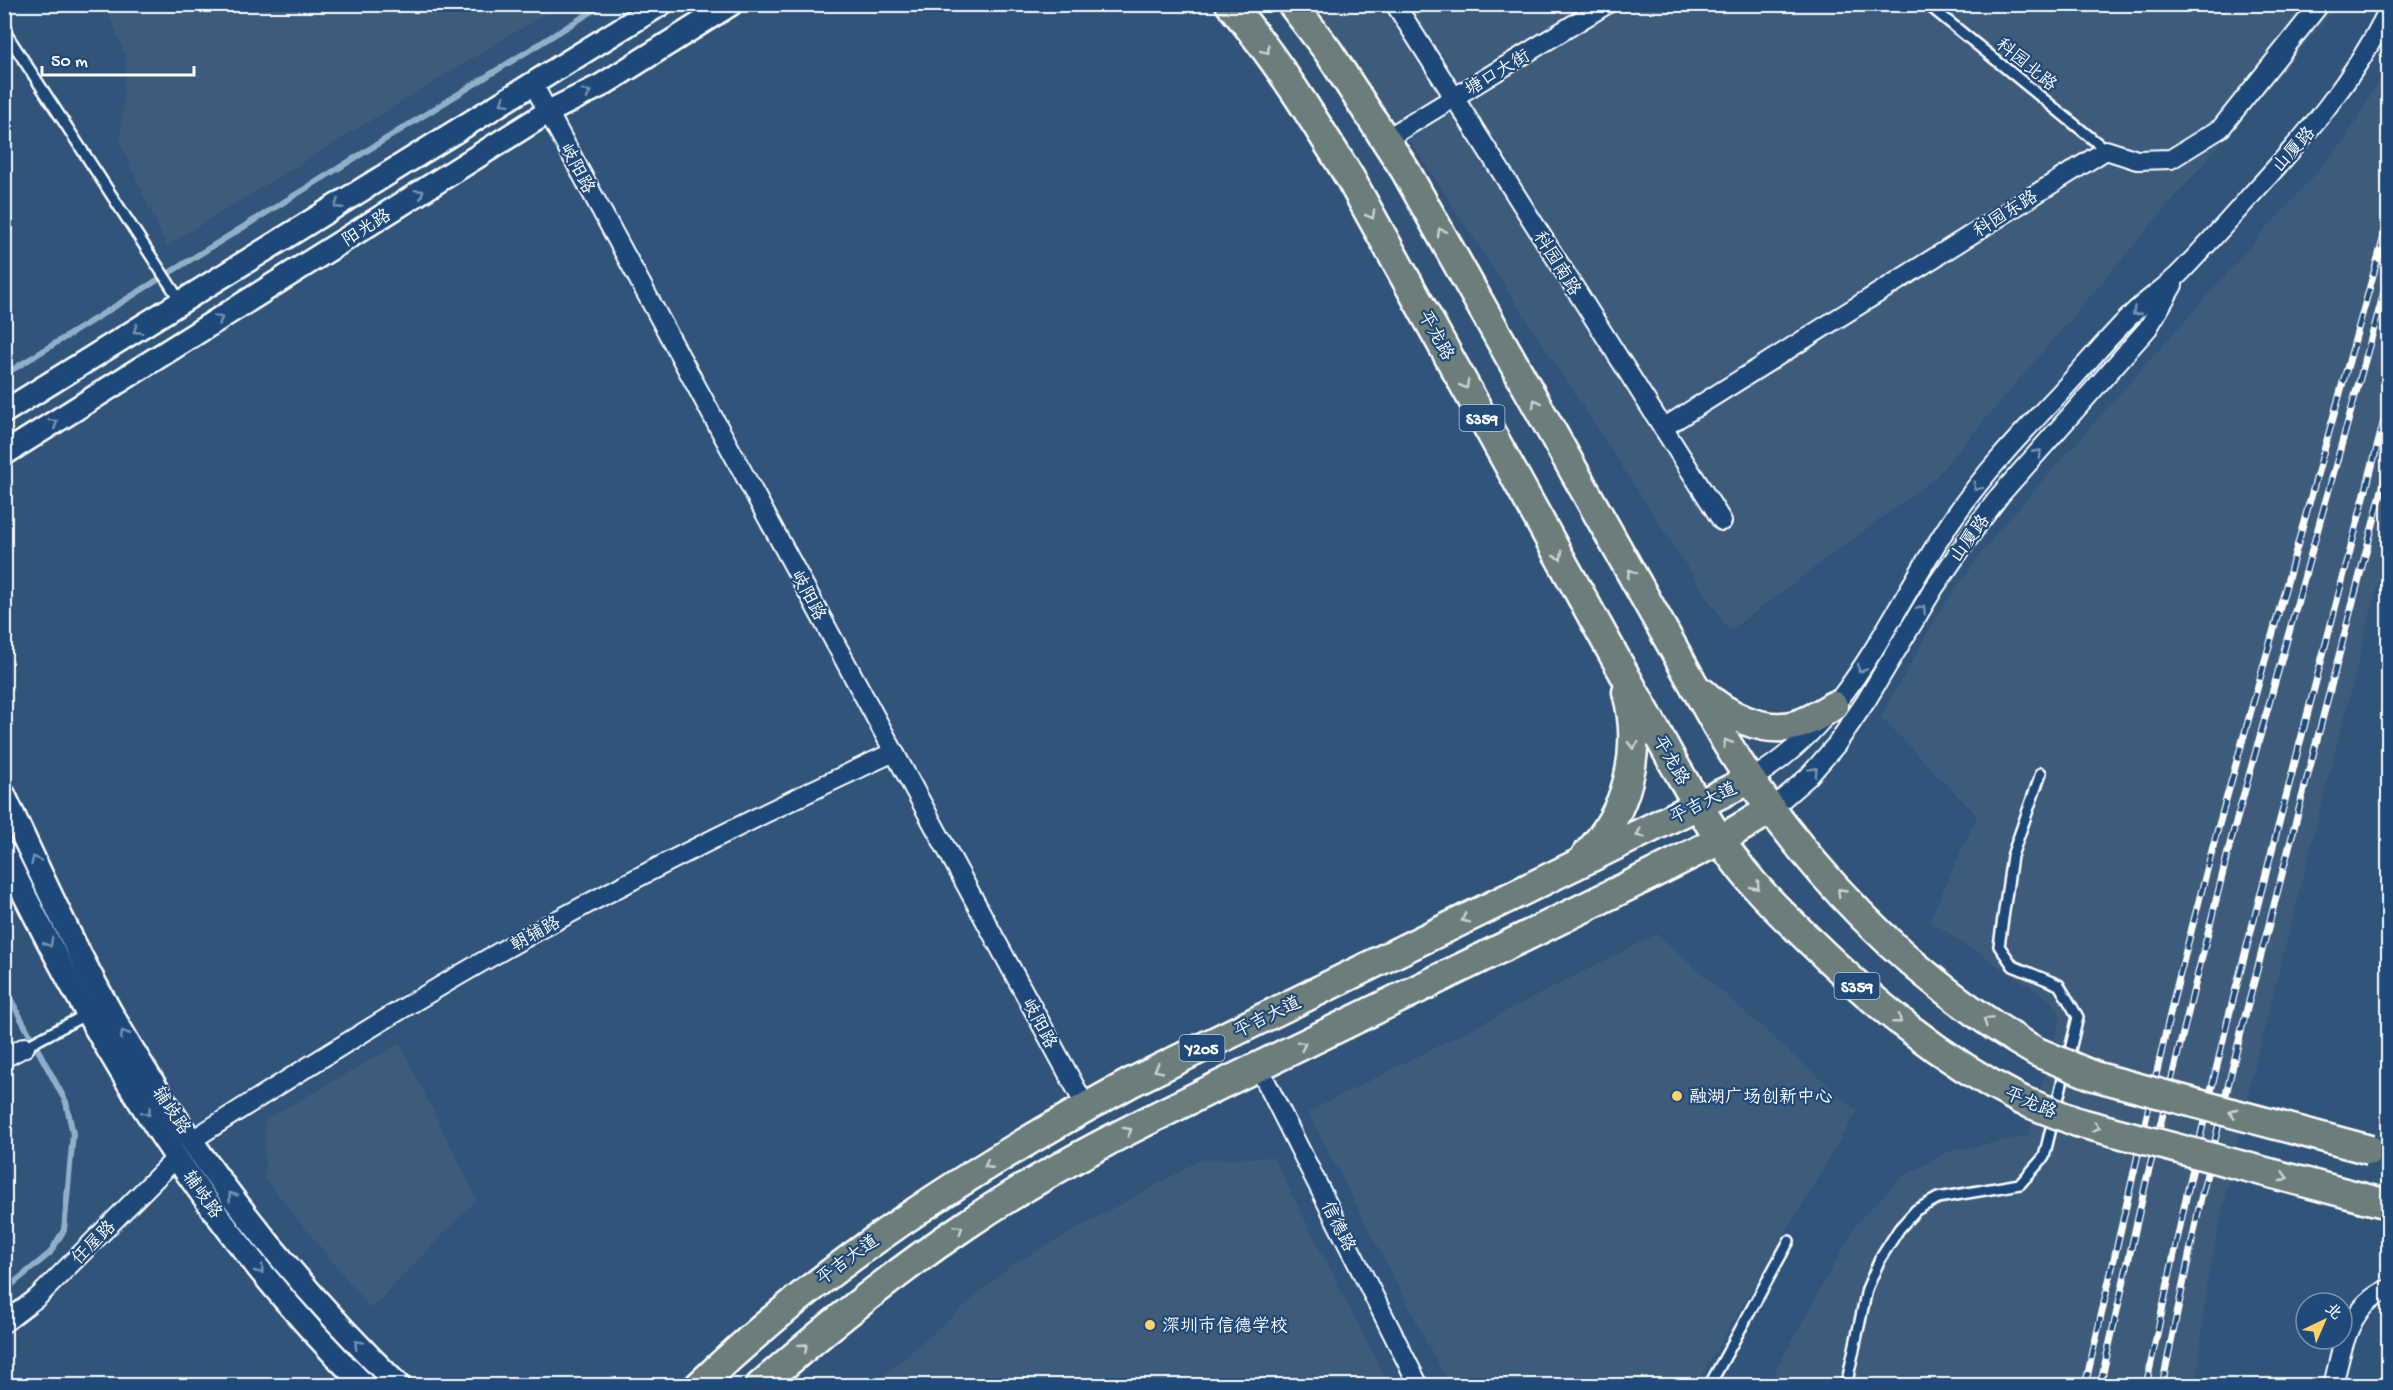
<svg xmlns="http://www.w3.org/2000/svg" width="2393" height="1390" viewBox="0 0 2393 1390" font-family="'Gochi Hand','LXGW WenKai TC',sans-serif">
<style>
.built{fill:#3e5b7b}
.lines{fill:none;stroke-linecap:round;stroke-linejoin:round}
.stream{stroke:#91b0c8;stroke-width:6}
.service-casing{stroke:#fff;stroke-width:14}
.minor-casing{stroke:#fff;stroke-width:22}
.tertiary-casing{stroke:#fff;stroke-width:27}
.primary-casing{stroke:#fff;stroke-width:33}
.service{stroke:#1f4a7a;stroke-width:9}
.minor{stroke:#1f4a7a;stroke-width:18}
.tertiary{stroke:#1f4a7a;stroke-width:22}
.primary{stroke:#6c7e7c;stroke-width:28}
.rail-casing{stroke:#fff;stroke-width:7}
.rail{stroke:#1f4a7a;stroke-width:4.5;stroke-dasharray:14;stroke-linecap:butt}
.primary-bridge-casing{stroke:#fff;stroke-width:33;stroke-linecap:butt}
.primary-bridge{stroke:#6c7e7c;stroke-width:28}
.oneway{stroke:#ccd2d1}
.oneway2{stroke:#7992af}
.poi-dot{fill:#ffd166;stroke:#1f4a7a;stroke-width:2}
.labels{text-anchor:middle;stroke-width:4.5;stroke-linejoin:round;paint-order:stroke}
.shield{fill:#1f4a7a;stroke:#bcc9d7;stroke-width:1.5}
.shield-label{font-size:16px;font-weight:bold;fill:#fff}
.street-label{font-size:18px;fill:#fff;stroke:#1f4a7a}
.poi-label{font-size:18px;fill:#fff;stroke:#1f4a7a;text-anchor:start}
</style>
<rect width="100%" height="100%" fill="#31547b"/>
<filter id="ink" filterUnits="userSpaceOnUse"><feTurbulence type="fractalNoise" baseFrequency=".0167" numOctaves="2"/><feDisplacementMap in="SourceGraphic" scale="12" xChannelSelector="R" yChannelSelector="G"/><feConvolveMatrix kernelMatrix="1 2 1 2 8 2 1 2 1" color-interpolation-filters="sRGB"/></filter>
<g filter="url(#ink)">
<g class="built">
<path d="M 105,5 L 559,5 L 166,246 L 120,142 L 126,57 Z"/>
<path d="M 1314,5 L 2339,5 L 1935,478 L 1729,631 L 1432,174 Z"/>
<path d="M 2388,64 L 2388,545 L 2252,1077 L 2207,1282 L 2197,1385 L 1767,1386 L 1858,1221 L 1901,1178 L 1950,1151 L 2028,1136 L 2061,1016 L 2050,1000 L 1929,921 L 1977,816 L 1881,717 L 1940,610 L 2000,529 L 2346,139 Z"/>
<path d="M 1657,934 L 1857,1111 L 1696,1385 L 1449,1385 L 1308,1112 Z"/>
<path d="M 400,1043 L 477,1199 L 371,1309 L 265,1179 L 265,1120 Z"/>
<path d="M 1273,1157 L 1389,1385 L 873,1385 L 1013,1264 L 1200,1160 Z"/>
</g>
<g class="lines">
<g class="stream">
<path d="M 4,375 L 604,4"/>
<path d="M 4,987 L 66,1102 L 73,1134 L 64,1230 L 50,1253 L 4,1291"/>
</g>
<g class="service-casing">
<g id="service">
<path d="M 1927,4 L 2106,150"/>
<path d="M 4,30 L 181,302"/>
<path d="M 25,1047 L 87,1014"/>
<path d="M 1709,1386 L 1789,1241"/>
<path d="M 1846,1386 L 1867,1289 L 1880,1259 L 1899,1229 L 1916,1210 L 1938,1198 L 2020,1184 L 2044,1157 L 2078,1017 L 2059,985 L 2013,966 L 1999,946 L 2012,856 L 2041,773"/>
</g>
</g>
<g class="minor-casing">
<g id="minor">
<path d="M 1395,4 L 1722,521"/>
<path d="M 533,84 L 1086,1107"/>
<path d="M 1386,139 L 1607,4"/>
<path d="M 1663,428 L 2106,150 L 2137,160 L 2171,159 L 2221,128 L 2320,4"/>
<path d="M 1749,780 C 1849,725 1891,609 1952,520 C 1983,474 2022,433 2060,393 C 2084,367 2107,339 2132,314 C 2147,299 2167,287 2182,271 C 2206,246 2230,219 2253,193 C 2307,134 2352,83 2388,11"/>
<path d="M 1770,810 L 1808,777 L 1836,745 L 1866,701 L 1934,588 L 1979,523 L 2001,494 L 2148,328 L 2173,285"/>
<path d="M 4,1058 L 25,1047"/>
<path d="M 1258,1066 L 1419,1386"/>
<path d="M 192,1140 C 305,1068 419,996 537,931 C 654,867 773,808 894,752"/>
<path d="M 4,1323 L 39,1296 L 177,1157"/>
<path d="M 2333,1386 C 2342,1348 2348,1306 2388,1289"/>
</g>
</g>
<g class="tertiary-casing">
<g id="tertiary">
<path d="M 4,412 L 661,4"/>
<path d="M 4,454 L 548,112 L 602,85 L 731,4"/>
<path d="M 4,795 C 39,870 73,946 114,1018 C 191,1153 288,1277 399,1386"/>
<path d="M 4,853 C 97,1047 211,1235 365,1386"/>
</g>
</g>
<g class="primary-casing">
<g id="primary">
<path d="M 1230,4 C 1276,58 1313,118 1350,178 L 1674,764 C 1698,805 1721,846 1752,882 C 1769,902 1788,920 1807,938 C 1871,1001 1940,1059 2021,1100"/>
<path d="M 1292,4 L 1328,51 L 1405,170 L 1726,742 C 1802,866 1911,980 2037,1052"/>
<path d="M 1703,693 C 1725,715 1764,734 1796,725 C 1810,721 1822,713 1833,706"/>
<path d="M 1586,855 C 1628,812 1643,751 1627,692"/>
<path d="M 2364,1198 L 2388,1204"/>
<path d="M 699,1386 C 830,1260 973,1168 1132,1082 L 1749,780"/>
<path d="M 760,1386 C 826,1328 893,1274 966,1225 C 1064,1158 1173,1108 1280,1056 C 1427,984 1574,914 1720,840 L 1770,810"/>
</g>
</g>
<use href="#service" class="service"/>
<use href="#minor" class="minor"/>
<use href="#tertiary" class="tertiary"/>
<use href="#primary" class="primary"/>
<g class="rail-casing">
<g id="rail">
<path d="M 2085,1386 L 2173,1001 L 2215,839 L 2388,222"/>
<path d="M 2100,1386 L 2146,1182 L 2231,840 L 2388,278"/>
<path d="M 2146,1386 L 2186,1198 L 2227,1023 L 2388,405"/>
<path d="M 2162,1386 L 2200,1203 L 2242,1028 L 2388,467"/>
</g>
</g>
<use href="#rail" class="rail"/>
<g class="primary-bridge-casing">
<g id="primary-bridge">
<path d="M 2037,1052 L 2094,1076 L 2370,1150"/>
<path d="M 2021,1100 L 2077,1122 L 2364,1198"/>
</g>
</g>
<use href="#primary-bridge" class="primary-bridge"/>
</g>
<defs><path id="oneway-chevron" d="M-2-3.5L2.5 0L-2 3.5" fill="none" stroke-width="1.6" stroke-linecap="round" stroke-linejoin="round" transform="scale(1.5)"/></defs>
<g class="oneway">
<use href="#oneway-chevron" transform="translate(1266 50) rotate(52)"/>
<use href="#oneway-chevron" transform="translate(1371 215) rotate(61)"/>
<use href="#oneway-chevron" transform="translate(1441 232) rotate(-120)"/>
<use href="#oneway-chevron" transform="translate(1465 385) rotate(61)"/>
<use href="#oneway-chevron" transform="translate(1536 403) rotate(-119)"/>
<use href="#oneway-chevron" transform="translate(1559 556) rotate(61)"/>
<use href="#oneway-chevron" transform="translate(1631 573) rotate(-119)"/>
<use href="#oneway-chevron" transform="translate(1727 743) rotate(-121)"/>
<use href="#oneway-chevron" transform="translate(1633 745) rotate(91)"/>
<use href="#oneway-chevron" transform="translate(1640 834) rotate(154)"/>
<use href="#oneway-chevron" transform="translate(1756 886) rotate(48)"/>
<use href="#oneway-chevron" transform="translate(1841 892) rotate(-134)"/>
<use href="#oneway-chevron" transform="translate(1465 919) rotate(154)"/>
<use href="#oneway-chevron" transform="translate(1898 1020) rotate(39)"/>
<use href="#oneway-chevron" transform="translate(1987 1021) rotate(-146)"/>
<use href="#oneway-chevron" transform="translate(1302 1045) rotate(-26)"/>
<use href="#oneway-chevron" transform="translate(1158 1069) rotate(154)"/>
<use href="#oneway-chevron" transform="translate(2233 1113) rotate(-165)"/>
<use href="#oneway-chevron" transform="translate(2096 1127) rotate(15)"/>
<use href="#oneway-chevron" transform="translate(1128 1131) rotate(-28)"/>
<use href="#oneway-chevron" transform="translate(988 1165) rotate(149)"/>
<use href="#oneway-chevron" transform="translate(2284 1177) rotate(15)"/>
<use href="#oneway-chevron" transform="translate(959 1229) rotate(-35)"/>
<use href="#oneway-chevron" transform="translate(804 1347) rotate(-41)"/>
</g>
<g class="oneway2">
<use href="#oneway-chevron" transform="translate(587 93) rotate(-27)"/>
<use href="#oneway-chevron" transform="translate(504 102) rotate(148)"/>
<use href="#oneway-chevron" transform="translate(420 193) rotate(-32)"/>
<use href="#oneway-chevron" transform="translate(338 205) rotate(148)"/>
<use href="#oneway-chevron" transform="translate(2136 312) rotate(137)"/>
<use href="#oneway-chevron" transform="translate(219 319) rotate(-32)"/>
<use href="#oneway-chevron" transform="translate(137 330) rotate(148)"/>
<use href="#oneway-chevron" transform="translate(54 423) rotate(-32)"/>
<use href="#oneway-chevron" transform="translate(2038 453) rotate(-48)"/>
<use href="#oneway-chevron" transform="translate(1977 487) rotate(128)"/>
<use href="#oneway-chevron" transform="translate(1922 609) rotate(-59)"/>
<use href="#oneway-chevron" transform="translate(1861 669) rotate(123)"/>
<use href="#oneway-chevron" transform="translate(1814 771) rotate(-47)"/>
<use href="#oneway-chevron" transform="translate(35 860) rotate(-115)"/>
<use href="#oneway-chevron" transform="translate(49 943) rotate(62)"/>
<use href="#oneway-chevron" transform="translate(124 1034) rotate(-121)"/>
<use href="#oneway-chevron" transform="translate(147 1112) rotate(58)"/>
<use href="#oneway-chevron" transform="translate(232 1196) rotate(-127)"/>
<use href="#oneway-chevron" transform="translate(260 1270) rotate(51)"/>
<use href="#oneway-chevron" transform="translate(358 1344) rotate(-133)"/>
</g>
</g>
<g class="poi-dot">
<circle cx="1677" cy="1096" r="6"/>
<circle cx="1150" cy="1325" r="6"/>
</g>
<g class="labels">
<g class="shield">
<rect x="1459.5" y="405" width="45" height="26" rx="4.5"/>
<rect x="1834.5" y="973" width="45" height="26" rx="4.5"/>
<rect x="1179.5" y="1035" width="45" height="26" rx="4.5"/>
</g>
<g class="shield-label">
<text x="1482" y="424">S359</text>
<text x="1857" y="992">S359</text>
<text x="1202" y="1054">Y205</text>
</g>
<g class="street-label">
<text transform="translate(2027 64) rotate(39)" y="6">科园北路</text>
<text transform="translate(1497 72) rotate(-31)" y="6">塘口大街</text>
<text transform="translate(2293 149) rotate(-48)" y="6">山厦路</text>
<text transform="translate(578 168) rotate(62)" y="6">岐阳路</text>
<text transform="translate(2005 213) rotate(-32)" y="6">科园东路</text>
<text transform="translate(366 227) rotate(-32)" y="6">阳光路</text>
<text transform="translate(1558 263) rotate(58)" y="6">科园南路</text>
<text transform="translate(1437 335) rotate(61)" y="6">平龙路</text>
<text transform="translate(1969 538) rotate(-54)" y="6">山厦路</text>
<text transform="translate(809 595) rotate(62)" y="6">岐阳路</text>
<text transform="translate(1672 760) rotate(60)" y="6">平龙路</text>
<text transform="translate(1703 802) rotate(-26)" y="6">平吉大道</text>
<text transform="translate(535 933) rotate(-29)" y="6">朝辅路</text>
<text transform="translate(1267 1016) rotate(-26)" y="6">平吉大道</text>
<text transform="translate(1040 1023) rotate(62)" y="6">岐阳路</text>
<text transform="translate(2031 1102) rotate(23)" y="6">平龙路</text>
<text transform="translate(172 1110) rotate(56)" y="6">辅歧路</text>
<text transform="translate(203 1194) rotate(55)" y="6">辅岐路</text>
<text transform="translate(1339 1226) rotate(63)" y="6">信德路</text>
<text transform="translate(93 1242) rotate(-45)" y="6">任屋路</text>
<text transform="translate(847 1259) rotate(-36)" y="6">平吉大道</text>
</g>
<g class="poi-label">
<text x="1689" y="1102">融湖广场创新中心</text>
<text x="1162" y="1331">深圳市信德学校</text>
</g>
</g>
<rect width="2393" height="1390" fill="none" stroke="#1f4a7a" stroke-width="24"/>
<rect x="12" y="12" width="2369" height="1366" fill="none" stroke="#fff" stroke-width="2" filter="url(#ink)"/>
<g transform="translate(2324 1321) rotate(44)"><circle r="28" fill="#1f4a7a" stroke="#7992af" stroke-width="1.5"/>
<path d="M0-4.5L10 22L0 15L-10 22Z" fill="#ffd166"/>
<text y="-9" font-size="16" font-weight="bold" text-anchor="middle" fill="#ffffff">北</text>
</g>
<path d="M42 66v9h152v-9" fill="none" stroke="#ffffff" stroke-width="3"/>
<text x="51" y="66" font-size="18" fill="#ffffff" stroke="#1f4a7a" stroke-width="4.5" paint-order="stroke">50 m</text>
</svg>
